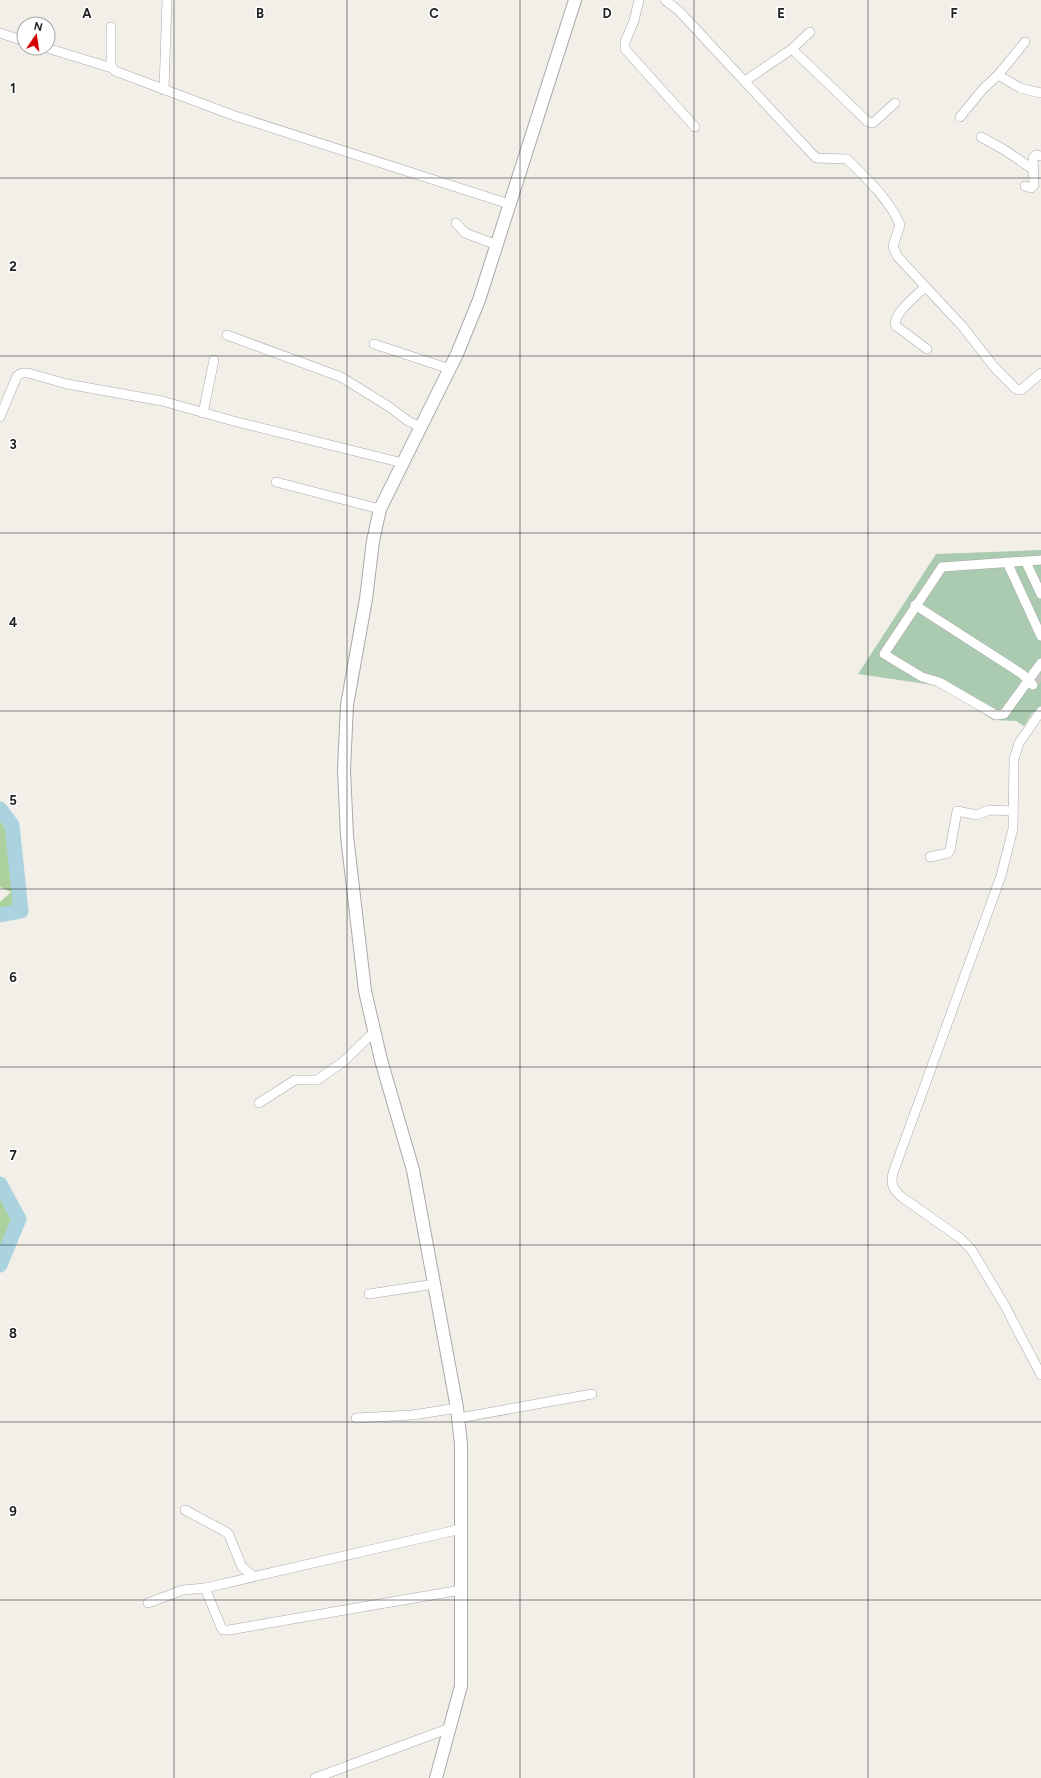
<svg xmlns="http://www.w3.org/2000/svg" width="1041" height="1778" viewBox="0 0 1041 1778" font-family="Figtree,sans-serif">
<style>
.forest{fill:#add19e}
.cemetery{fill:#aacbaf}
.lines{fill:none;stroke-linecap:round;stroke-linejoin:round}
.river{stroke:#aad3df;stroke-width:15}
.minor-tunnel{stroke:#c8c6c1;stroke-width:9;stroke-dasharray:9 4.5;stroke-linecap:butt}
.minor-casing{stroke:#a9a9a9;stroke-width:10}
.tertiary-casing{stroke:#a9a9a9;stroke-width:14}
.minor{stroke:#fff;stroke-width:9}
.tertiary{stroke:#fff;stroke-width:12}
.grid{fill:none;stroke:#222;stroke-width:1;stroke-opacity:0.55}
.grid-label{font-size:13px;text-anchor:middle;font-weight:bold;fill:#222;stroke:#fff;stroke-width:3;stroke-linejoin:round;paint-order:stroke}
</style>
<rect width="100%" height="100%" fill="#f2efe9"/>
<g class="forest">
<path d="M 0,809 L 12,825 L 21,911 L 0,915 L 0,902 L 11,892 L 0,887 Z"/>
<path d="M 0,1184 L 19,1219 L 0,1265 Z"/>
</g>
<path class="cemetery" d="M 1041,550 L 1041,718 L 1033,712 L 1024,726 L 1016,721 L 993,720 L 940,686 L 858,674 L 936,554 Z"/>
<g class="lines">
<g class="river">
<path d="M 0,809 L 12,825 L 21,911 L 0,915"/>
<path d="M 0,1184 L 19,1219 L 0,1265"/>
</g>
<path class="minor-tunnel" d="M 1037,678 L 1041,680"/>
<g class="minor-casing">
<g id="minor">
<path d="M 639,0 L 634,21 L 625,42 L 625,49 L 695,127"/>
<path d="M 665,0 L 679,11 L 816,158 L 847,159 C 866,178 890,200 900,225 L 893,246 L 897,256 L 963,327 L 995,368 L 1016,389 L 1021,390 L 1041,373"/>
<path d="M 111,27 L 111,66 L 115,71 L 235,116 L 509,204"/>
<path d="M 810,32 L 792,49 L 868,122 L 873,123 L 895,103"/>
<path d="M 0,33 L 24,41"/>
<path d="M 47,48 L 112,68"/>
<path d="M 998,75 L 1025,42"/>
<path d="M 745,81 L 792,49"/>
<path d="M 164,90 L 167,0"/>
<path d="M 960,117 L 983,89 L 998,75 L 1020,88 L 1041,93"/>
<path d="M 981,137 L 1003,149 L 1034,170"/>
<path d="M 1025,186 L 1031,188 L 1034,185 L 1033,158 L 1036,155 L 1041,156"/>
<path d="M 456,223 L 465,233 L 497,245"/>
<path d="M 925,287 C 917,295 891,315 896,326 L 927,349"/>
<path d="M 227,335 L 341,377 L 388,406 L 408,421 L 421,427"/>
<path d="M 374,344 L 450,369"/>
<path d="M 203,413 L 214,360"/>
<path d="M 0,417 L 17,376 L 22,373 L 28,373 L 67,384 L 162,401 L 237,422 L 403,463"/>
<path d="M 276,482 L 380,509"/>
<path d="M 1041,560 L 942,567 L 884,654 L 922,677 L 939,682 L 996,715 L 1004,714 L 1041,663"/>
<path d="M 1007,562 L 1041,636"/>
<path d="M 1026,562 L 1041,594"/>
<path d="M 915,605 L 1022,674 L 1033,685"/>
<path d="M 1041,711 L 1019,743 L 1014,759 L 1013,829 L 1001,876 L 893,1173 C 890,1185 894,1191 903,1198 L 960,1238 L 971,1249 L 1005,1306 L 1041,1375"/>
<path d="M 930,857 L 948,853 L 950,850 L 957,811 L 977,815 L 989,810 L 1013,811"/>
<path d="M 259,1103 L 295,1080 L 317,1080 L 343,1062 L 374,1032"/>
<path d="M 369,1294 L 435,1284"/>
<path d="M 356,1418 L 413,1415 L 457,1408"/>
<path d="M 459,1418 L 592,1394"/>
<path d="M 185,1510 L 226,1532 L 229,1535 L 242,1567 L 253,1576"/>
<path d="M 461,1529 L 205,1588 L 221,1627 L 223,1630 L 229,1630 L 461,1590"/>
<path d="M 148,1603 L 183,1590 L 205,1588"/>
<path d="M 315,1778 L 450,1728"/>
</g>
</g>
<g class="tertiary-casing">
<path id="tertiary" d="M 436,1778 L 461,1686 L 461,1444 L 457,1408 L 413,1170 L 381,1060 L 365,991 L 347,836 L 344,770 L 347,705 L 366,599 L 373,541 L 380,509 L 457,354 L 479,300 L 575,0"/>
</g>
<use href="#minor" class="minor"/>
<use href="#tertiary" class="tertiary"/>
</g>
<path class="grid" d="M 174,0 L 174,1778M 347,0 L 347,1778M 520,0 L 520,1778M 694,0 L 694,1778M 868,0 L 868,1778M 0,178 L 1041,178M 0,356 L 1041,356M 0,533 L 1041,533M 0,711 L 1041,711M 0,889 L 1041,889M 0,1067 L 1041,1067M 0,1245 L 1041,1245M 0,1422 L 1041,1422M 0,1600 L 1041,1600"/>
<g class="grid-label">
<text x="87" y="18">A</text>
<text x="260" y="18">B</text>
<text x="434" y="18">C</text>
<text x="607" y="18">D</text>
<text x="781" y="18">E</text>
<text x="954" y="18">F</text>
<text x="13" y="93">1</text>
<text x="13" y="271">2</text>
<text x="13" y="449">3</text>
<text x="13" y="627">4</text>
<text x="13" y="805">5</text>
<text x="13" y="982">6</text>
<text x="13" y="1160">7</text>
<text x="13" y="1338">8</text>
<text x="13" y="1516">9</text>
</g>
<g transform="translate(36 36) rotate(13)"><circle r="19" fill="#ffffff" stroke="#a7a7a7"/>
<path d="M0-3L7 15L0 10L-7 15Z" fill="#d40000"/>
<text y="-6" font-size="11" font-weight="bold" text-anchor="middle" fill="#222222">N</text>
</g>
</svg>
